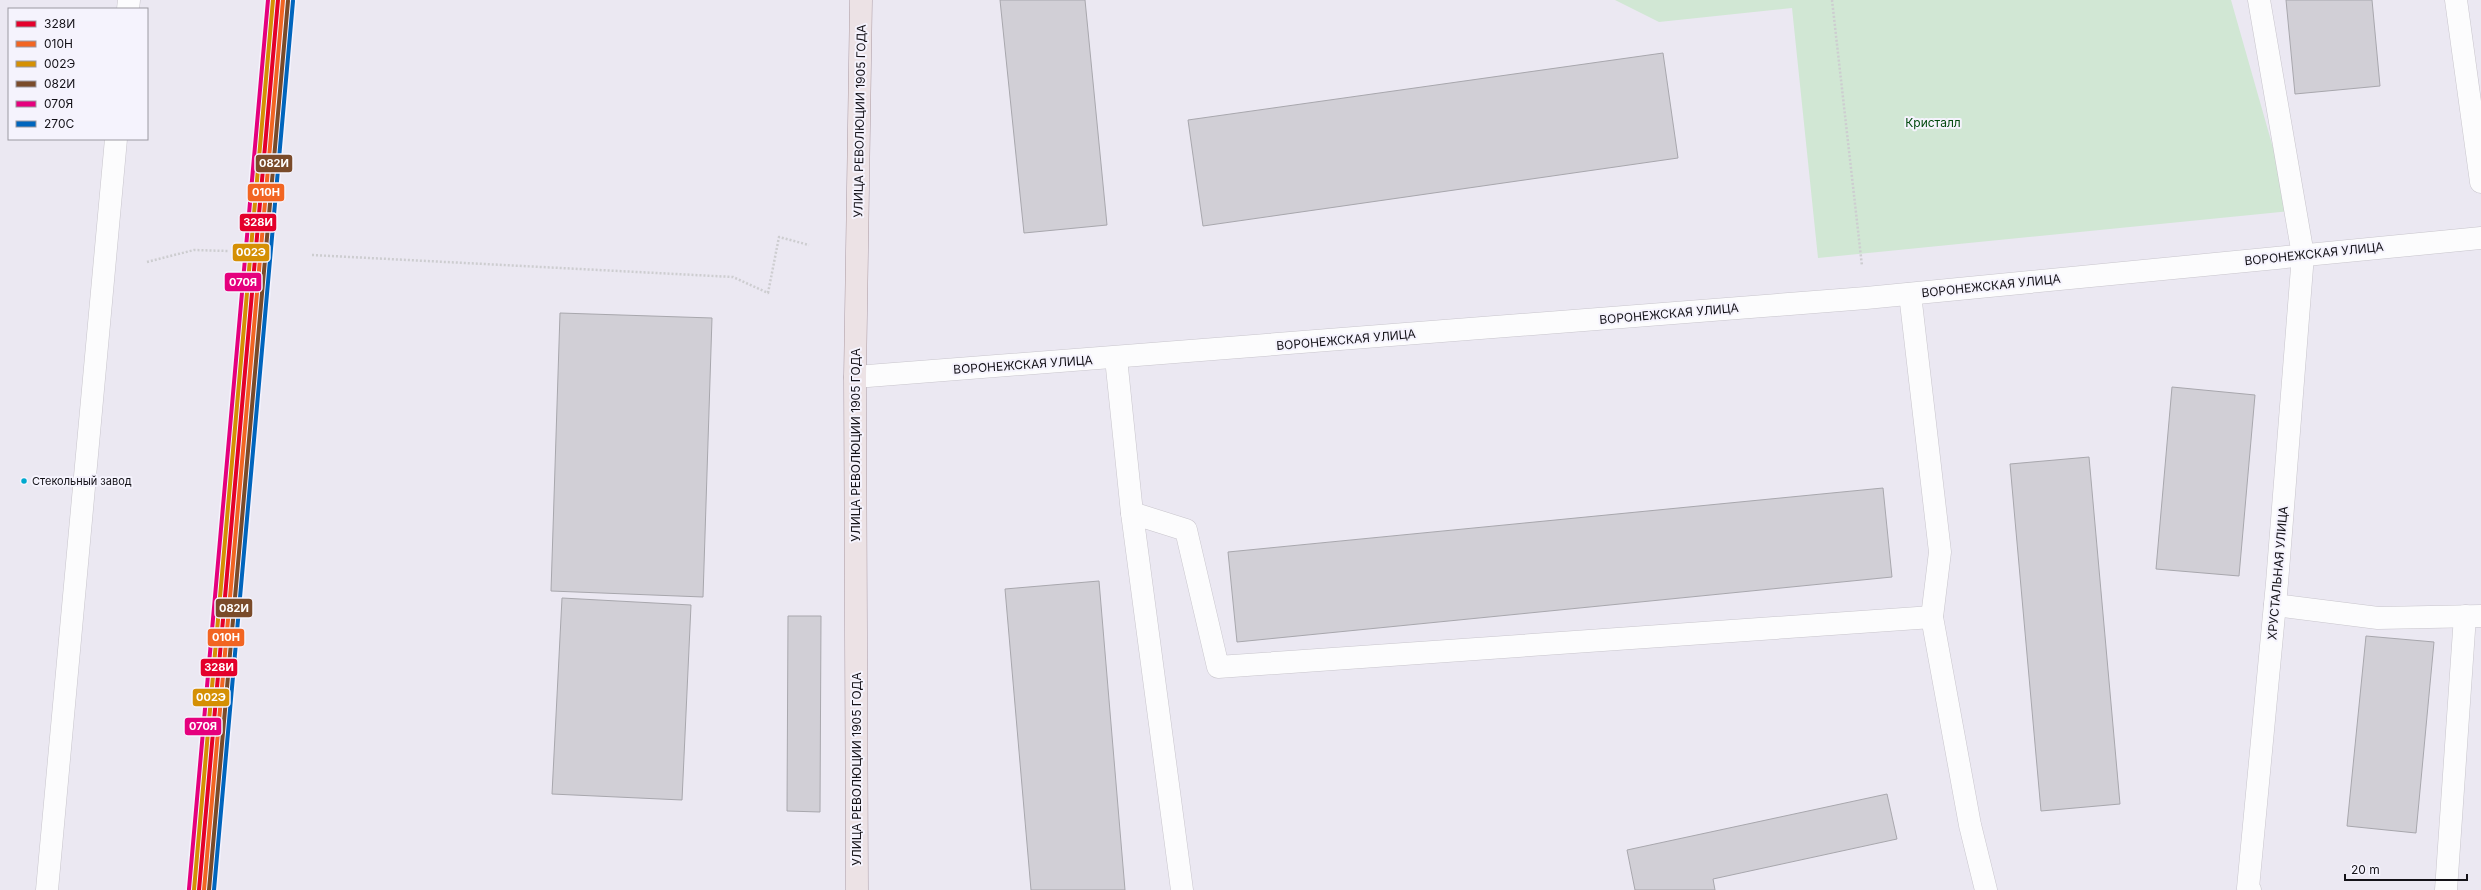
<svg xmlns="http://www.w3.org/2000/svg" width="2481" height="890" viewBox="0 0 2481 890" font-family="Inter,sans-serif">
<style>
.green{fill:#d1e7d4}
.building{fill:#d1cfd6;stroke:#a8a7ad}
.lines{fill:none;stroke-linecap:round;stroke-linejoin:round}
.minor-casing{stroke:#c8c5cc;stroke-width:23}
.major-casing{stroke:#ac9ba3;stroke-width:23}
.path{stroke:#cdcdd0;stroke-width:2.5;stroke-dasharray:2 2;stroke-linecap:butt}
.minor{stroke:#fcfcfd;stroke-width:22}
.major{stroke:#ece2e5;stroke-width:22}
.rail-1-casing{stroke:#f5f3fd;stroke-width:7}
.rail-2-casing{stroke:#f5f3fd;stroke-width:7}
.rail-3-casing{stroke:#f5f3fd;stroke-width:7}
.rail-4-casing{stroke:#f5f3fd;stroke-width:7}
.rail-5-casing{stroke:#f5f3fd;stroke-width:7}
.rail-6-casing{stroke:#f5f3fd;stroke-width:7}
.rail-1{stroke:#e4002b;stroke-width:4}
.rail-2{stroke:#f26522;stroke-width:4}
.rail-3{stroke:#d59004;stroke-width:4}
.rail-4{stroke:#7a4b2a;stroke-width:4}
.rail-5{stroke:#e5007d;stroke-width:4}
.rail-6{stroke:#0065bd;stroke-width:4}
.bus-dot{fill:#00a9ce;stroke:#f5f3fd;stroke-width:1.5}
.labels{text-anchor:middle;stroke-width:4;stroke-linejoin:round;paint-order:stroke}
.bus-label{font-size:11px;fill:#141218;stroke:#f5f3fd;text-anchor:start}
.street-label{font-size:12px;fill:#141218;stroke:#f5f3fd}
.park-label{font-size:12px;fill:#034a0f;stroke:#f5f3fd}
.line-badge{stroke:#f5f3fd;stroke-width:1.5}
.badge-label{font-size:11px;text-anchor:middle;font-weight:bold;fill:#fff}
</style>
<rect width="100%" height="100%" fill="#ebe8f2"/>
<path class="green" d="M 1615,0 L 2231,0 L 2291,211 L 1818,258 L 1792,8 L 1659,22 Z"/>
<g class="building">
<path d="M 1000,0 L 1085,0 L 1107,225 L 1024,233 Z"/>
<path d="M 2286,0 L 2372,0 L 2380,86 L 2295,94 Z"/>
<path d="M 1663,53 L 1678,158 L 1203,226 L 1188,120 Z"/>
<path d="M 560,313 L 712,318 L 703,597 L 551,591 Z"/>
<path d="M 2172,387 L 2255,395 L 2239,576 L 2156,569 Z"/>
<path d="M 2089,457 L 2120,804 L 2041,811 L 2010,464 Z"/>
<path d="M 1883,488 L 1892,577 L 1237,642 L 1228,552 Z"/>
<path d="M 1099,581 L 1125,890 L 1031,890 L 1005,589 Z"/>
<path d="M 562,598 L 691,605 L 682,800 L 552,794 Z"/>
<path d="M 788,616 L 821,616 L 820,812 L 787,811 Z"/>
<path d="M 2366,636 L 2434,642 L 2416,833 L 2347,826 Z"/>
<path d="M 1887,794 L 1897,839 L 1713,879 L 1715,890 L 1635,890 L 1627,850 Z"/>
</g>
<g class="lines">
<g class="minor-casing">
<g id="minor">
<path d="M 2456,0 L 2481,182"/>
<path d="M 128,9 L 129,0"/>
<path d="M 1910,294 L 1940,552 L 1932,617"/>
<path d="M 1116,358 L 1132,513"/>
<path d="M 855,377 L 1866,298 L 2481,238"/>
<path d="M 2275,605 L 2378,618 L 2481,616"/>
<path d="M 47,890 L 116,139"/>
<path d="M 1182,890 L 1132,513 L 1186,530 L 1218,667 L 1932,617 L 1970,825 L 1986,890"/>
<path d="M 2250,890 L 2248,888 L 2277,583 L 2303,255 L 2259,0"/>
<path d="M 2446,890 L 2465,616"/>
</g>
</g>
<g class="major-casing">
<path id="major" d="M 857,890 L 855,377 L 861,0"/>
</g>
<g class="path">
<path d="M 1832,0 L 1862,266"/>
<path d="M 312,255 L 733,277 L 768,293 L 779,237 L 809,245"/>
<path d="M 147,262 L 194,250 L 228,251"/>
</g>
<use href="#minor" class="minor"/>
<use href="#major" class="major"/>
<g class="rail-1-casing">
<path id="rail-1" d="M 199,890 L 278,0"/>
</g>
<g class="rail-2-casing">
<path id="rail-2" d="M 204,890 L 283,0"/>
</g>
<g class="rail-3-casing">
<path id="rail-3" d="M 194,890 L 273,0"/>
</g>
<g class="rail-4-casing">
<path id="rail-4" d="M 209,890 L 288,1"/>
</g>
<g class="rail-5-casing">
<path id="rail-5" d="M 189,889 L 268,0"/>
</g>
<g class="rail-6-casing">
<path id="rail-6" d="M 214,890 L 293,1"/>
</g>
<use href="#rail-1" class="rail-1"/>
<use href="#rail-2" class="rail-2"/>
<use href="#rail-3" class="rail-3"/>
<use href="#rail-4" class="rail-4"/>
<use href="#rail-5" class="rail-5"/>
<use href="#rail-6" class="rail-6"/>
</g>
<circle class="bus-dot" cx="24" cy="481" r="3.5"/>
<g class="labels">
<g class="bus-label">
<text x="32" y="485">Стекольный завод</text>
</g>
<g class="street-label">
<text transform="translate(860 121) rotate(-89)" y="4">УЛИЦА РЕВОЛЮЦИИ 1905 ГОДА</text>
<text transform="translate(2314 254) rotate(-6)" y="4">ВОРОНЕЖСКАЯ УЛИЦА</text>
<text transform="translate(1991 286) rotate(-6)" y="4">ВОРОНЕЖСКАЯ УЛИЦА</text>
<text transform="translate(1669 314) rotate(-5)" y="4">ВОРОНЕЖСКАЯ УЛИЦА</text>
<text transform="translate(1346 340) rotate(-5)" y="4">ВОРОНЕЖСКАЯ УЛИЦА</text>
<text transform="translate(1023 365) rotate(-4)" y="4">ВОРОНЕЖСКАЯ УЛИЦА</text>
<text transform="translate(856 445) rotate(-90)" y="4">УЛИЦА РЕВОЛЮЦИИ 1905 ГОДА</text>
<text transform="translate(2278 573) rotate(-85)" y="4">ХРУСТАЛЬНАЯ УЛИЦА</text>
<text transform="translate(857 769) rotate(-90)" y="4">УЛИЦА РЕВОЛЮЦИИ 1905 ГОДА</text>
</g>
<g class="park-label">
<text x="1933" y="127">Кристалл</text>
</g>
</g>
<g class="line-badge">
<rect x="255" y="154" width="38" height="19" rx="4" fill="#7a4b2a"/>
<rect x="247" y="183" width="38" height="19" rx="4" fill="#f26522"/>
<rect x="239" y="213" width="38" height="19" rx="4" fill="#e4002b"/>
<rect x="232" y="243" width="38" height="19" rx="4" fill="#d59004"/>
<rect x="224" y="272" width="38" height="20" rx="4" fill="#e5007d"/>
<rect x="215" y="598" width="38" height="20" rx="4" fill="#7a4b2a"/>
<rect x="207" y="628" width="38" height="19" rx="4" fill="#f26522"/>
<rect x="200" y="658" width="38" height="19" rx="4" fill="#e4002b"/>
<rect x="192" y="688" width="38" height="19" rx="4" fill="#d59004"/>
<rect x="184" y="717" width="38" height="19" rx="4" fill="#e5007d"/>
</g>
<g class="badge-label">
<text x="274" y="167">082И</text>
<text x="266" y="196">010Н</text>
<text x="258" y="226">328И</text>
<text x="251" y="256">002Э</text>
<text x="243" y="286">070Я</text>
<text x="234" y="612">082И</text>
<text x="226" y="641">010Н</text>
<text x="219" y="671">328И</text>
<text x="211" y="701">002Э</text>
<text x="203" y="730">070Я</text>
</g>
<rect x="8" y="8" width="140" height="132" fill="#f5f3fd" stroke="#9b99a1"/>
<rect x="16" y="21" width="20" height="6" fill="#e4002b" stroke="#9b99a1"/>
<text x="44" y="28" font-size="12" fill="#141218">328И</text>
<rect x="16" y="41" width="20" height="6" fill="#f26522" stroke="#9b99a1"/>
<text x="44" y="48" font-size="12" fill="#141218">010Н</text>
<rect x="16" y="61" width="20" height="6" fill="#d59004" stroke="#9b99a1"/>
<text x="44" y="68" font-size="12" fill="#141218">002Э</text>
<rect x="16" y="81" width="20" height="6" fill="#7a4b2a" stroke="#9b99a1"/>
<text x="44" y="88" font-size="12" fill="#141218">082И</text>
<rect x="16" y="101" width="20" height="6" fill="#e5007d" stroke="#9b99a1"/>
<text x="44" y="108" font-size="12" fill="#141218">070Я</text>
<rect x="16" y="121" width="20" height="6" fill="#0065bd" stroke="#9b99a1"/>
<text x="44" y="128" font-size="12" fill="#141218">270С</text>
<path d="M2345 874v6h122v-6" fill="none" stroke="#141218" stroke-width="2"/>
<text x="2351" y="874" font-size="12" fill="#141218" stroke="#f5f3fd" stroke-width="3" paint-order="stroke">20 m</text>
</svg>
